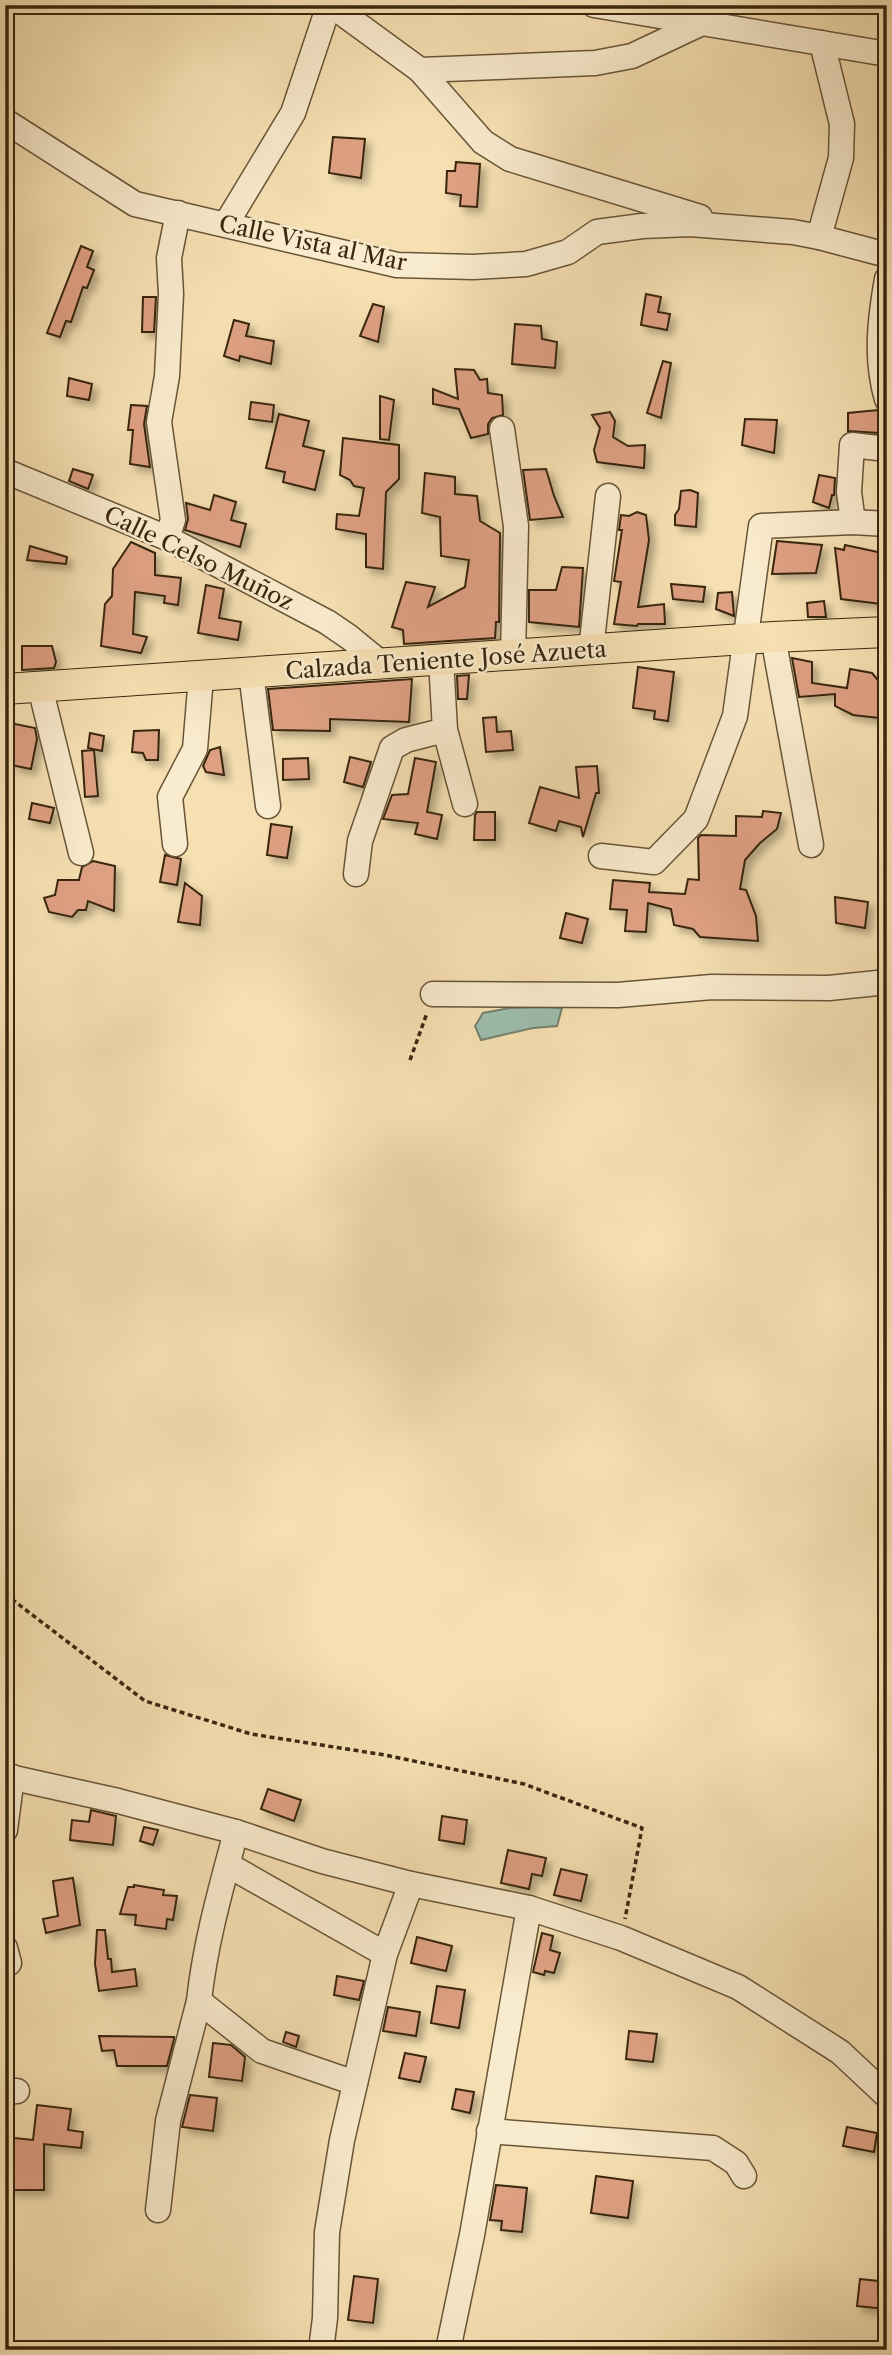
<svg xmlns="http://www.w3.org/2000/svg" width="892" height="2355" viewBox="0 0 892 2355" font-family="'Libre Caslon Text',serif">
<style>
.water{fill:#9dbdad;stroke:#75816e;stroke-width:2}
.building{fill:#dea083;stroke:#39270f;stroke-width:2;filter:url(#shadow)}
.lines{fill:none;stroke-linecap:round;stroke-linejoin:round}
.minor-casing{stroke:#685538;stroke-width:27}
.major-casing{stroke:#39270f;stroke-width:32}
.path{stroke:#39270f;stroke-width:3.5;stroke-dasharray:5 3.5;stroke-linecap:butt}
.minor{stroke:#f9ebcd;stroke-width:24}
.major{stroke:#f6e0b2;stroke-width:30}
.labels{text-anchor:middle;stroke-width:5;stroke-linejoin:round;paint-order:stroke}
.street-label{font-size:23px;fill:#39270f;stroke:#f9ebcd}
</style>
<defs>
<filter id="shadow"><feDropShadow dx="5.5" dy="5.5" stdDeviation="3.5" flood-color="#0004"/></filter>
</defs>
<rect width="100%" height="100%" fill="#f6e0b2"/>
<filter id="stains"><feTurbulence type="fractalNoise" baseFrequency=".00286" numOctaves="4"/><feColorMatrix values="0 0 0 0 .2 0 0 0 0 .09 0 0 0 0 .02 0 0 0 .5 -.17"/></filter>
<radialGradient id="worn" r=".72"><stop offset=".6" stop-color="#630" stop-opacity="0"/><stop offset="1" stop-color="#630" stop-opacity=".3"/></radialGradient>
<path class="water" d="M 545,1007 L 562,1008 L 557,1026 L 533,1028 L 481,1040 L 475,1026 L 483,1013 L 510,1008 Z"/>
<g class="building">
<path d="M 333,137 L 365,139 L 361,178 L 329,173 Z"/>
<path d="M 456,162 L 480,164 L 477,207 L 460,206 L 461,195 L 446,193 L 447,171 L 455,171 Z"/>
<path d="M 81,246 L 93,251 L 87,267 L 94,270 L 87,288 L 83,287 L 71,322 L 66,321 L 60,337 L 47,333 Z"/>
<path d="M 646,294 L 661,297 L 658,312 L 670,314 L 667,330 L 641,325 Z"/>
<path d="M 143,297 L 156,297 L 154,332 L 142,332 Z"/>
<path d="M 373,304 L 384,307 L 378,342 L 360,336 Z"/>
<path d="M 234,320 L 249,324 L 246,336 L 274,341 L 271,364 L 240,356 L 239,361 L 224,356 Z"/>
<path d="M 515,324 L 541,326 L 542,339 L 557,342 L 555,368 L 512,364 Z"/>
<path d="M 663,361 L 671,363 L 661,418 L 647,413 Z"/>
<path d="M 455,369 L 474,370 L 480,380 L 487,379 L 488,393 L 502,395 L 503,415 L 492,418 L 488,424 L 488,434 L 471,438 L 459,409 L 433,404 L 433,389 L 458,399 Z"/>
<path d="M 69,378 L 92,384 L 89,400 L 67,396 Z"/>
<path d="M 380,396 L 394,400 L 389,440 L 380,439 Z"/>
<path d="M 251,402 L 274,405 L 272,422 L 249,419 Z"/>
<path d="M 131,405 L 147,406 L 144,424 L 150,467 L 130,464 L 133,430 L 128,430 Z"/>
<path d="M 878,410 L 879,433 L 848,431 L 848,413 Z"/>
<path d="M 610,412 L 615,421 L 613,437 L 628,446 L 645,445 L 644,468 L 597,462 L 594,450 L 600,428 L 592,415 Z"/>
<path d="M 279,414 L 309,421 L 303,446 L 324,451 L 315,490 L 283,482 L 285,472 L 266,468 Z"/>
<path d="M 745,419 L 777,420 L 774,453 L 742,445 Z"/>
<path d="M 343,438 L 399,445 L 399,479 L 386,492 L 383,569 L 366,567 L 366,534 L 336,529 L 337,514 L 359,516 L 364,488 L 354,486 L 350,480 L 340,475 Z"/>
<path d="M 73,469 L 93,475 L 88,489 L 69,481 Z"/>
<path d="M 546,469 L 554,496 L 563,517 L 530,520 L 523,470 Z"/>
<path d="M 425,473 L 455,477 L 455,494 L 477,496 L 480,521 L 500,533 L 499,622 L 496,622 L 495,638 L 404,644 L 403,630 L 392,627 L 406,582 L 435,587 L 428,607 L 465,587 L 469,560 L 441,556 L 440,517 L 422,513 Z"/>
<path d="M 819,475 L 835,478 L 834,495 L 832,495 L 829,508 L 813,502 Z"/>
<path d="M 690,490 L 698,493 L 696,527 L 675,525 L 675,515 L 679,509 L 681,491 Z"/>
<path d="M 214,495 L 236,502 L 231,520 L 246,524 L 240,547 L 185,530 L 188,519 L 186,503 L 210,510 Z"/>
<path d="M 637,512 L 646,515 L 649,540 L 638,607 L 664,604 L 665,624 L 638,624 L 637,626 L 614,624 L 621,582 L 614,581 L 622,530 L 619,530 L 621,515 L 629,516 Z"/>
<path d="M 777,541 L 822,545 L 816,573 L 772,574 Z"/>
<path d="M 131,542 L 155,553 L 155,575 L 181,578 L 178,605 L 164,603 L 165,596 L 135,592 L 133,634 L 147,637 L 141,653 L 101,646 L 105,604 L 112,596 L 113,569 Z"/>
<path d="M 845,545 L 887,554 L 881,604 L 841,599 L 835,548 L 844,550 Z"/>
<path d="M 30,546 L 67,557 L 66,564 L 27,560 Z"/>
<path d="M 562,567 L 583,568 L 579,627 L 529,622 L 529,590 L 556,590 Z"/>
<path d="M 671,584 L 705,587 L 703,602 L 673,599 Z"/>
<path d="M 206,585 L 224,589 L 219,618 L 241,622 L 238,640 L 198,633 Z"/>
<path d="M 732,592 L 734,616 L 716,609 L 718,593 Z"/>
<path d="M 824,601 L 826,617 L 808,617 L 807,603 Z"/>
<path d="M 22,646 L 52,646 L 56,662 L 54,668 L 22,670 Z"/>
<path d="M 792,658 L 812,662 L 812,683 L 847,688 L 850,669 L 872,673 L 887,691 L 887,719 L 853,715 L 835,706 L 835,694 L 799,697 Z"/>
<path d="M 638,667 L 674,672 L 668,721 L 654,719 L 655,711 L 633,708 Z"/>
<path d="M 469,675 L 467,699 L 458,699 L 457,676 Z"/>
<path d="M 412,679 L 409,722 L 330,719 L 330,731 L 273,730 L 268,689 Z"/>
<path d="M 496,717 L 497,732 L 511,731 L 513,750 L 486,752 L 483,718 Z"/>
<path d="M 5,722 L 35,728 L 37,739 L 31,769 L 11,765 L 14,753 L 5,751 Z"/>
<path d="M 159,730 L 158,760 L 146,760 L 143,753 L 132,752 L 134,731 Z"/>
<path d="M 90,733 L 104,736 L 102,751 L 88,748 Z"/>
<path d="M 220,747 L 224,775 L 206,772 L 203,766 L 210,750 Z"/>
<path d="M 94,750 L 98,796 L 85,797 L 82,751 Z"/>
<path d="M 350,757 L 371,762 L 363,787 L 344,782 Z"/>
<path d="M 308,758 L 309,779 L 283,780 L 283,759 Z"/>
<path d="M 415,758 L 436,762 L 427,812 L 442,815 L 437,839 L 415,834 L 418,823 L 383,819 L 392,795 L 408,794 Z"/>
<path d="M 597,766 L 599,793 L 596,793 L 583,837 L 581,827 L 559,821 L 556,831 L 529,823 L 540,787 L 579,798 L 576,767 Z"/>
<path d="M 32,803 L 54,808 L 50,823 L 29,819 Z"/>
<path d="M 763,811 L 781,813 L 777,829 L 760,843 L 745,860 L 740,889 L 746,890 L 756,916 L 758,941 L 700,937 L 693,929 L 674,925 L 671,909 L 648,903 L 646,932 L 625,931 L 627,910 L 610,909 L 613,880 L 650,883 L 649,892 L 685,894 L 688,879 L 699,880 L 698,838 L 701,835 L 736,836 L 736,816 L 762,817 Z"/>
<path d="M 477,812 L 495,812 L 495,840 L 474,840 L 475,815 Z"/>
<path d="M 271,824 L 292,827 L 287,858 L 267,855 Z"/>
<path d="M 165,855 L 181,859 L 177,885 L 160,882 Z"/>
<path d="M 93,861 L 115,866 L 114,911 L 88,901 L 86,910 L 78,910 L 72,917 L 49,912 L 44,898 L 55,895 L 58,880 L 79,880 L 82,867 Z"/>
<path d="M 185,883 L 202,896 L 200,925 L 178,922 Z"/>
<path d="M 835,897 L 868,902 L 865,928 L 836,923 Z"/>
<path d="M 566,913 L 588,919 L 582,943 L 560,938 Z"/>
<path d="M 268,1789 L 301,1800 L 294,1821 L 261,1809 Z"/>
<path d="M 91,1810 L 116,1816 L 113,1845 L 70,1840 L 72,1820 L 89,1822 Z"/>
<path d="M 442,1816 L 467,1820 L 464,1844 L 439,1840 Z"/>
<path d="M 144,1827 L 158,1830 L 153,1845 L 140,1841 Z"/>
<path d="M 508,1850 L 546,1858 L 542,1876 L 532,1874 L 529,1889 L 501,1883 Z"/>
<path d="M 561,1869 L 587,1875 L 581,1901 L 554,1895 Z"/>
<path d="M 73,1878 L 80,1925 L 46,1933 L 43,1919 L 58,1916 L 53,1881 Z"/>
<path d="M 134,1885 L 164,1890 L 163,1895 L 177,1896 L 173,1920 L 167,1919 L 166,1929 L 135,1925 L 136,1915 L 120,1914 L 128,1887 L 134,1887 Z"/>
<path d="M 97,1930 L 105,1930 L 108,1959 L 111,1959 L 112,1972 L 135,1969 L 137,1986 L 99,1991 L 95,1964 Z"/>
<path d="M 542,1933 L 553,1936 L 550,1950 L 560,1953 L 554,1973 L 545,1971 L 544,1975 L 533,1972 Z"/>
<path d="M 417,1937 L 452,1946 L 446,1971 L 411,1963 Z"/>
<path d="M 337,1976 L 364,1981 L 359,2000 L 334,1995 Z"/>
<path d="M 437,1986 L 465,1990 L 459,2028 L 431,2023 Z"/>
<path d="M 388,2007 L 420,2012 L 416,2036 L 383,2031 Z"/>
<path d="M 629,2031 L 657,2034 L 653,2062 L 626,2059 Z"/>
<path d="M 286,2032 L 299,2036 L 296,2047 L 283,2042 Z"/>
<path d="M 99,2036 L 174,2037 L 174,2039 L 167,2066 L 117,2066 L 114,2050 L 102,2051 Z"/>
<path d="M 213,2043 L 231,2045 L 245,2057 L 242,2081 L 209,2077 Z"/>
<path d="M 405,2053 L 426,2057 L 420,2082 L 399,2078 Z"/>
<path d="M 456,2089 L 474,2092 L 470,2113 L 452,2109 Z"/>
<path d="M 190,2095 L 217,2098 L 213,2131 L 182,2127 Z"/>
<path d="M 37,2105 L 71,2109 L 68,2130 L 83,2132 L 81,2148 L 44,2144 L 44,2190 L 9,2190 L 9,2155 L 5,2155 L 5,2137 L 33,2140 Z"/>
<path d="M 847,2127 L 877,2133 L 874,2152 L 843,2146 Z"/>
<path d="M 596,2176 L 633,2181 L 628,2218 L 591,2213 Z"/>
<path d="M 496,2185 L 527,2188 L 522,2232 L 501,2230 L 502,2221 L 490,2220 Z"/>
<path d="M 354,2276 L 378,2279 L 373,2323 L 348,2320 Z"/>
<path d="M 860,2279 L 887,2282 L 887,2309 L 857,2306 Z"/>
</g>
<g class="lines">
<g class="minor-casing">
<g id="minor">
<path d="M 331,5 L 420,70 L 595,63 L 632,56 L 702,23"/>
<path d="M 594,5 L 887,54"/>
<path d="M 420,70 L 483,142 L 510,159 L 700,217"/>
<path d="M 5,121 L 135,204 L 397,265 L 473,267 L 526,264 L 568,252 L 597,232 L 642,226 L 690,224 L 793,232 L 819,237 L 887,255"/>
<path d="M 226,224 L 293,113 L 329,5"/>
<path d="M 819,237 L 841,158 L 842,124 L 822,43"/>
<path d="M 887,279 C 880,319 875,359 887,399"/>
<path d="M 502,429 L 516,526 L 513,656"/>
<path d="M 5,471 L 167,538 L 327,622 L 349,637 L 382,664"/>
<path d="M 853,522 L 849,492 L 852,445 L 887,449"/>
<path d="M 167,538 L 173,520 L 159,422 L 167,376 L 171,294 L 169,258 L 178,213"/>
<path d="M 773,637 L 811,845"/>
<path d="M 591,650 L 608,496"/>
<path d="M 441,660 L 445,730 L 465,804"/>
<path d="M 251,673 L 268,806"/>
<path d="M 40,687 L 81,853"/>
<path d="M 175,844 L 170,797 L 195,749 L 201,677"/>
<path d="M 601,856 L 654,862 L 696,819 L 735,716 L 761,526 L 853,522 L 887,524"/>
<path d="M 356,874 L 360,841 L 392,748 L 406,740 L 445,730"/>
<path d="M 433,994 L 618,995 L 712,987 L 829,988 L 887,982"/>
<path d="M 5,1776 L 118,1801 L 236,1832 L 322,1861 L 411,1884 L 529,1908 L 621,1938 L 738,1987 L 840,2052 L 887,2096"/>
<path d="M 5,1830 L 12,1777"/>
<path d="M 236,1832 C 221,1888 205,1944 199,2001 L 262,2051 L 355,2083"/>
<path d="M 228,1865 L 385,1954"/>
<path d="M 5,1948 L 9,1963"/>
<path d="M 5,2092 L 17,2091"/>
<path d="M 489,2131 L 713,2148 L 736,2163 L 744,2176"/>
<path d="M 158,2210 L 168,2121 L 199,2001"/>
<path d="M 321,2350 L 325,2318 L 327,2232 L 342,2140 L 385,1954 L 411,1884"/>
<path d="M 448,2350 L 472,2235 L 529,1908"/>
</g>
</g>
<g class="major-casing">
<path id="major" d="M 5,689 L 773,637 L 887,632"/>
</g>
<g class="path">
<path d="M 410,1060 L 427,1013"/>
<path d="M 5,1594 L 145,1701 L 251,1734 L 385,1755 L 524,1784 L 642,1828 L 625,1919"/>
</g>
<use href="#minor" class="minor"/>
<use href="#major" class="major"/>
</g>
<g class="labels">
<g class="street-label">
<text transform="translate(313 243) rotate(12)" y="8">Calle Vista al Mar</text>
<text transform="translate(199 558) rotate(26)" y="8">Calle Celso Muñoz</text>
<text transform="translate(446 660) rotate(-4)" y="8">Calzada Teniente José Azueta</text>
</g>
</g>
<rect width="892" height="2355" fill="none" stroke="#f6e0b2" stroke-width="28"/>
<rect x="7" y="7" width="878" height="2341" fill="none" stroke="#39270f" stroke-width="3.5"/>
<rect x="14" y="14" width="864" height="2327" fill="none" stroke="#39270f" stroke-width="2"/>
<rect width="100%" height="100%" filter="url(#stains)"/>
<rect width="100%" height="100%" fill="url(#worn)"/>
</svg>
